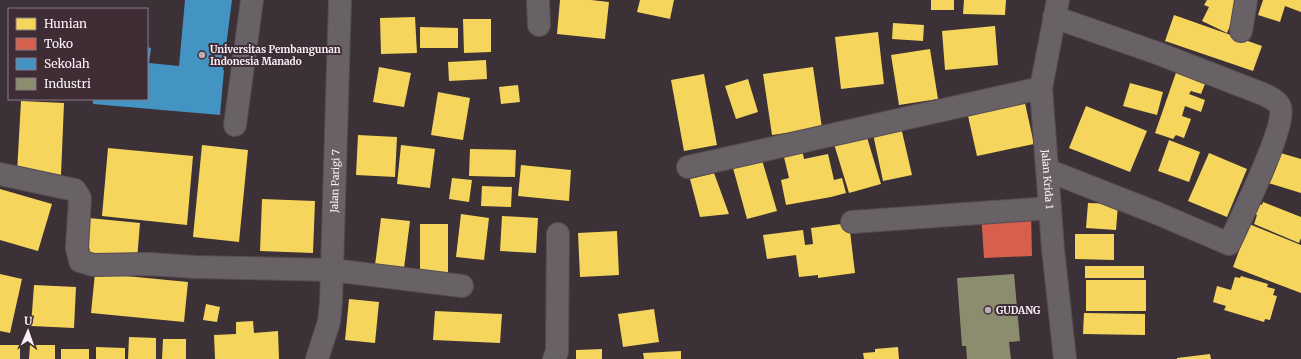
<svg xmlns="http://www.w3.org/2000/svg" width="1301" height="359" viewBox="0 0 1301 359" font-family="Merriweather,serif">
<style>
.homes{fill:#f6d55c}
.shops{fill:#d6604d}
.schools{fill:#4393c3}
.industry{fill:#8c8c6e}
.lines{fill:none;stroke-linecap:round;stroke-linejoin:round}
.minor-casing{stroke:#564d51;stroke-width:24}
.minor{stroke:#686165;stroke-width:22}
.poi-dot{fill:#b9aeb3;stroke:#3f2d36;stroke-width:1.5}
.labels{text-anchor:middle;stroke-width:4;stroke-linejoin:round;paint-order:stroke}
.poi-label{font-size:10px;font-weight:bold;fill:#fdf1f7;stroke:#3f2d36;text-anchor:start}
.street-label{font-size:10px;fill:#fdf1f7;stroke:#3f2d36}
</style>
<rect width="100%" height="100%" fill="#3b3136"/>
<g class="homes">
<path d="M 560,0 L 591,0 L 609,2 L 605,39 L 557,34 Z"/>
<path d="M 640,0 L 674,0 L 670,19 L 637,12 Z"/>
<rect x="931" y="0" width="23" height="10"/>
<path d="M 964,0 L 1006,0 L 1005,15 L 963,14 Z"/>
<path d="M 1207,0 L 1241,0 L 1227,33 L 1202,21 L 1209,7 L 1204,5 Z"/>
<path d="M 1263,0 L 1301,0 L 1301,12 L 1285,6 L 1280,22 L 1258,15 Z"/>
<path d="M 1174,15 L 1262,46 L 1253,71 L 1165,41 Z"/>
<path d="M 415,17 L 417,53 L 381,54 L 380,18 Z"/>
<path d="M 463,19 L 491,19 L 491,52 L 464,53 Z"/>
<path d="M 893,23 L 924,25 L 923,41 L 892,39 Z"/>
<path d="M 995,26 L 998,65 L 945,70 L 942,31 Z"/>
<path d="M 420,27 L 458,28 L 458,48 L 420,48 Z"/>
<path d="M 878,32 L 884,84 L 841,89 L 835,37 Z"/>
<path d="M 930,49 L 938,99 L 899,105 L 891,55 Z"/>
<path d="M 486,60 L 487,79 L 449,81 L 448,62 Z"/>
<path d="M 1179,64 L 1198,71 L 1194,80 L 1205,84 L 1201,94 L 1191,91 L 1189,94 L 1205,100 L 1201,112 L 1185,106 L 1182,116 L 1191,119 L 1184,138 L 1176,135 L 1173,139 L 1155,133 Z"/>
<path d="M 379,67 L 411,73 L 404,107 L 373,102 Z"/>
<path d="M 813,67 L 822,128 L 772,135 L 763,74 Z"/>
<path d="M 704,74 L 717,145 L 684,151 L 671,80 Z"/>
<path d="M 748,79 L 758,112 L 736,119 L 725,86 Z"/>
<path d="M 1130,83 L 1163,92 L 1157,115 L 1123,106 Z"/>
<path d="M 518,85 L 520,102 L 501,104 L 499,87 Z"/>
<path d="M 438,92 L 470,98 L 463,140 L 431,135 Z"/>
<path d="M 1023,94 L 1034,144 L 977,156 L 966,107 Z"/>
<path d="M 21,101 L 64,103 L 61,175 L 17,173 Z"/>
<path d="M 1086,106 L 1147,131 L 1130,172 L 1069,148 Z"/>
<path d="M 901,127 L 912,175 L 883,181 L 873,134 Z"/>
<path d="M 866,134 L 881,184 L 849,193 L 834,144 Z"/>
<path d="M 358,135 L 397,137 L 395,177 L 356,175 Z"/>
<path d="M 1169,140 L 1200,152 L 1189,182 L 1158,171 Z"/>
<path d="M 202,145 L 248,150 L 239,242 L 193,237 Z"/>
<path d="M 401,145 L 435,149 L 430,188 L 397,184 Z"/>
<path d="M 108,148 L 193,156 L 187,225 L 102,216 Z"/>
<path d="M 470,149 L 516,150 L 515,177 L 469,176 Z"/>
<path d="M 802,149 L 804,159 L 828,154 L 834,180 L 842,178 L 846,193 L 831,197 L 786,205 L 781,180 L 789,178 L 783,153 Z"/>
<path d="M 1277,152 L 1301,159 L 1301,193 L 1268,183 Z"/>
<path d="M 1209,153 L 1247,169 L 1227,217 L 1188,201 Z"/>
<path d="M 762,160 L 777,211 L 747,219 L 733,168 Z"/>
<path d="M 521,165 L 571,170 L 569,201 L 518,196 Z"/>
<path d="M 714,173 L 729,214 L 700,217 L 690,179 Z"/>
<path d="M 452,178 L 472,180 L 469,202 L 449,199 Z"/>
<path d="M 482,186 L 512,187 L 511,207 L 481,206 Z"/>
<path d="M 0,189 L 52,204 L 38,251 L 0,240 Z"/>
<path d="M 262,199 L 315,201 L 313,253 L 260,251 Z"/>
<path d="M 1254,201 L 1262,205 L 1263,202 L 1301,217 L 1301,238 L 1299,243 L 1254,224 L 1257,215 L 1250,212 Z"/>
<path d="M 1088,203 L 1118,204 L 1116,230 L 1086,228 Z"/>
<path d="M 461,214 L 489,218 L 484,260 L 456,257 Z"/>
<path d="M 502,216 L 538,218 L 536,253 L 500,251 Z"/>
<path d="M 89,218 L 140,223 L 137,260 L 85,255 Z"/>
<path d="M 381,218 L 410,221 L 403,276 L 374,273 Z"/>
<path d="M 849,223 L 855,273 L 818,278 L 818,275 L 799,277 L 796,255 L 767,259 L 763,235 L 803,230 L 805,245 L 813,244 L 811,228 Z"/>
<path d="M 420,224 L 448,224 L 448,279 L 420,278 Z"/>
<path d="M 1249,224 L 1301,245 L 1301,293 L 1233,267 Z"/>
<path d="M 617,231 L 619,275 L 580,277 L 578,233 Z"/>
<path d="M 1075,234 L 1114,234 L 1114,260 L 1075,259 Z"/>
<rect x="1085" y="266" width="59" height="12"/>
<path d="M 95,273 L 188,282 L 184,322 L 91,313 Z"/>
<path d="M 0,274 L 22,279 L 10,333 L 0,331 Z"/>
<path d="M 1241,276 L 1268,284 L 1267,287 L 1275,289 L 1273,295 L 1277,296 L 1270,320 L 1265,319 L 1264,322 L 1224,310 L 1226,306 L 1213,302 L 1217,286 L 1231,290 L 1235,277 L 1240,278 Z"/>
<rect x="1086" y="280" width="60" height="31"/>
<path d="M 34,285 L 76,287 L 74,328 L 31,326 Z"/>
<path d="M 349,299 L 379,302 L 375,343 L 345,340 Z"/>
<path d="M 206,304 L 220,307 L 217,322 L 203,320 Z"/>
<path d="M 654,309 L 659,342 L 623,347 L 618,314 Z"/>
<path d="M 435,311 L 502,314 L 500,343 L 433,340 Z"/>
<path d="M 1084,313 L 1145,314 L 1145,335 L 1083,334 Z"/>
<path d="M 253,321 L 254,333 L 278,331 L 279,359 L 215,359 L 214,335 L 236,334 L 236,322 Z"/>
<path d="M 129,337 L 156,338 L 156,359 L 128,359 Z"/>
<path d="M 163,339 L 186,339 L 186,359 L 162,359 Z"/>
<rect x="0" y="345" width="20" height="14"/>
<path d="M 30,345 L 55,345 L 55,359 L 29,359 Z"/>
<path d="M 96,347 L 125,348 L 125,359 L 96,359 Z"/>
<path d="M 898,347 L 899,359 L 864,359 L 863,353 L 875,352 L 875,349 Z"/>
<rect x="61" y="349" width="28" height="10"/>
<path d="M 602,349 L 602,359 L 576,359 L 576,350 Z"/>
<path d="M 681,351 L 681,359 L 644,359 L 643,353 Z"/>
<path d="M 1210,354 L 1211,359 L 1177,359 L 1177,358 Z"/>
</g>
<path class="shops" d="M 1031,212 L 1032,256 L 984,258 L 981,213 Z"/>
<path class="schools" d="M 185,0 L 232,0 L 223,70 L 224,70 L 220,115 L 93,104 L 93,99 L 147,99 L 147,47 L 151,48 L 149,63 L 179,66 Z"/>
<path class="industry" d="M 1014,274 L 1020,341 L 1009,342 L 1011,359 L 967,359 L 966,346 L 962,346 L 957,278 Z"/>
<g class="lines">
<g class="minor-casing">
<g id="minor">
<path d="M 538,0 L 539,25"/>
<path id="s1" d="M 1058,0 L 1041,88 L 1053,249 L 1065,359"/>
<path d="M 1241,31 L 1246,0"/>
<path d="M 235,125 L 252,0"/>
<path d="M 688,167 L 1041,88"/>
<path d="M 1047,170 L 1159,214 L 1229,244 C 1239,222 1287,125 1280,107 C 1277,100 1269,97 1263,94 L 1157,53 L 1054,17"/>
<path d="M 0,174 L 75,190 L 80,198 L 77,248 L 80,261 L 93,265 L 149,264 L 195,267 L 332,270 L 462,286"/>
<path d="M 852,222 L 1050,208"/>
<path id="s2" d="M 317,359 L 329,322 L 331,302 L 340,0"/>
<path d="M 554,359 L 557,352 L 558,234"/>
</g>
</g>
<use href="#minor" class="minor"/>
</g>
<g class="poi-dot">
<circle cx="202" cy="55" r="4"/>
<circle cx="988" cy="310" r="4"/>
</g>
<g class="labels">
<g class="poi-label">
<text x="210" y="53">Universitas Pembangunan<tspan x="210" dy="12">Indonesia Manado</tspan></text>
<text x="996" y="314">GUDANG</text>
</g>
<g class="street-label">
<text dy="4" stroke="none"><textPath href="#s1" startOffset="181">Jalan Krida 1</textPath></text>
<text dy="4" stroke="none"><textPath href="#s2" startOffset="180">Jalan Parigi 7</textPath></text>
</g>
</g>
<rect x="8" y="8" width="140" height="92" fill="#3f2d36" stroke="#8b7b83"/>
<rect x="16" y="18" width="20" height="12" fill="#f6d55c" stroke="#8b7b83"/>
<text x="44" y="28" font-size="12" fill="#fdf1f7">Hunian</text>
<rect x="16" y="38" width="20" height="12" fill="#d6604d" stroke="#8b7b83"/>
<text x="44" y="48" font-size="12" fill="#fdf1f7">Toko</text>
<rect x="16" y="58" width="20" height="12" fill="#4393c3" stroke="#8b7b83"/>
<text x="44" y="68" font-size="12" fill="#fdf1f7">Sekolah</text>
<rect x="16" y="78" width="20" height="12" fill="#8c8c6e" stroke="#8b7b83"/>
<text x="44" y="88" font-size="12" fill="#fdf1f7">Industri</text>
<g transform="translate(28 331) rotate(2)" stroke="#3f2d36" stroke-width="3" paint-order="stroke">
<path d="M0-3L7 15L0 10L-7 15Z" fill="#fdf1f7"/>
<text y="-6" font-size="11" font-weight="bold" text-anchor="middle" fill="#fdf1f7">U</text>
</g>
</svg>
